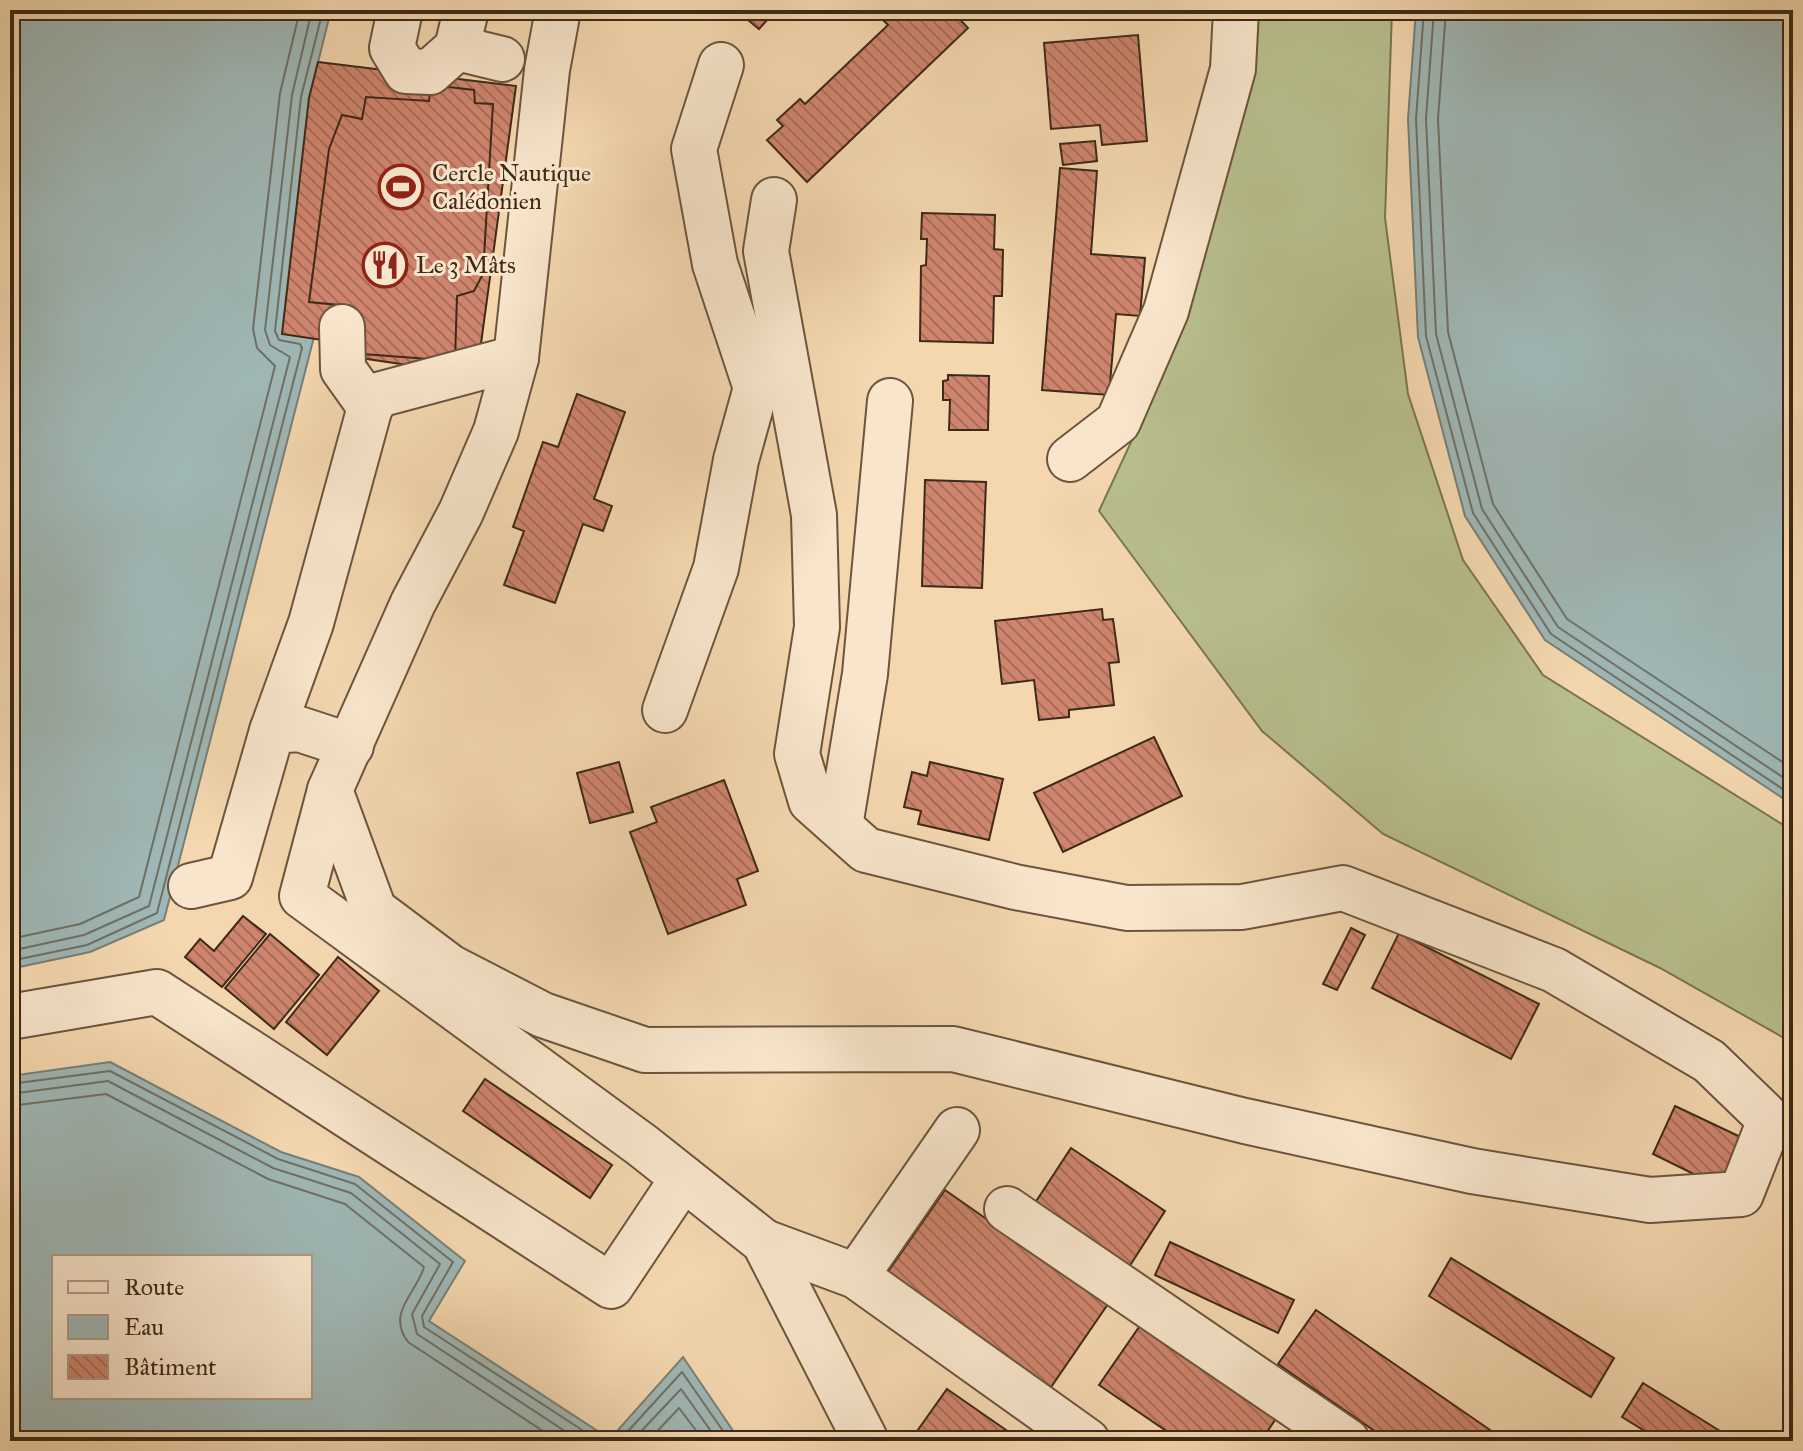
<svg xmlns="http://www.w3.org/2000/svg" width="1803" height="1451" viewBox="0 0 1803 1451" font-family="'IM FELL Great Primer',serif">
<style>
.grass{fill:#b8bf8d;stroke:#7b7452;stroke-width:2}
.water{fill:#9fb7b5;stroke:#787f76;stroke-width:2;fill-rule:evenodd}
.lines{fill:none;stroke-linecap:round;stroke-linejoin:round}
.shore{stroke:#6e7066;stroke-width:2}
.building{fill:url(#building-back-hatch);stroke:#3e2a18;stroke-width:2}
.minor-casing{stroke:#6c553e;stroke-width:48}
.minor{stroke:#f8e5cb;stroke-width:44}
.labels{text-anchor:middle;stroke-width:6;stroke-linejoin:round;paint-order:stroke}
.poi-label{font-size:24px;fill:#3e2a18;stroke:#f8e5cb;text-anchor:start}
</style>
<defs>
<pattern id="building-back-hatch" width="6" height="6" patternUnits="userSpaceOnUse" patternTransform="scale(2)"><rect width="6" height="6" fill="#cf856d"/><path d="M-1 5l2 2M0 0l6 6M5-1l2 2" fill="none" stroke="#a96d59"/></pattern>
</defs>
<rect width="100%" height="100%" fill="#f4d7af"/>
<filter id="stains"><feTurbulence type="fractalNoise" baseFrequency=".0025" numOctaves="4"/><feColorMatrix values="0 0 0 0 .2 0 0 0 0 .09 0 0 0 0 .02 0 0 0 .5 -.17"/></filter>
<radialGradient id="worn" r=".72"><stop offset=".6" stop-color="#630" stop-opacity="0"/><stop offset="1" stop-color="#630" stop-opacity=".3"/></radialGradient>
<path class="grass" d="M 1257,10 L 1392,10 L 1385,218 L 1408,394 L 1463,560 L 1543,675 L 1793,831 L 1793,1043 L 1660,968 L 1383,834 L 1262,731 L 1099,511 L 1152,397 Z"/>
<g class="water">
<path d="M 10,10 L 331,10 L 309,99 L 314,337 L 164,920 L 90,952 L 10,969 Z"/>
<path d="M 1416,10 L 1793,10 L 1793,805 L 1545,640 L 1465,516 L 1418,337 L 1408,119 Z"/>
<path d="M 110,1062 L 281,1152 L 359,1177 L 465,1261 L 429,1321 L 610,1439 L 683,1357 L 740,1441 L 10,1441 L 10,1076 ZM 54,1257 L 310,1257 L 310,1397 L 54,1397 Z"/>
</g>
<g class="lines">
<g class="shore">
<path d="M 1424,10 L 1416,119 L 1426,336 L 1473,513 L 1551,634 L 1793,796"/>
<path d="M 1434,10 L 1426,119 L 1436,334 L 1482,509 L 1558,627 L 1793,784"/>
<path d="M 1446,10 L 1438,119 L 1448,332 L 1493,504 L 1567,619 L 1793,769"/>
<path d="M 10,939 L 80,924 L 139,897 L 275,366 L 257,348 L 253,329 L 280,93 L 300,10"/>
<path d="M 10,951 L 84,935 L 149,906 L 290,357 L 270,345 L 265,330 L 292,95 L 312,10"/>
<path d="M 10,961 L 87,945 L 157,913 L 302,348 L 300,344 L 279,340 L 275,331 L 301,97 L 323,10"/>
<path d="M 10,1084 L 110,1071 L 278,1159 L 355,1184 L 453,1262 L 422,1316 L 424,1327 L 599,1441"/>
<path d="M 10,1094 L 108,1081 L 273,1168 L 351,1193 L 440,1264 L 412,1314 L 417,1334 L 580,1441"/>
<path d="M 10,1106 L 106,1094 L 268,1179 L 345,1204 L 424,1267 C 416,1294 386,1313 408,1342 L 558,1441"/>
<path d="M 619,1441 L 682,1372 L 730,1441"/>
<path d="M 632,1441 L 681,1389 L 718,1441"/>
<path d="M 648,1441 L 679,1408 L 704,1441"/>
</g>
</g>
<g class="building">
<path d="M 736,10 L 789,10 L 783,18 L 775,11 L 759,29 Z"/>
<path d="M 893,10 L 951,10 L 968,28 L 807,182 L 767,140 L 783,126 L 777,120 L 800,99 L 805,104 L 888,25 L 883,20 Z"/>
<path d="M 1138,35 L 1147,141 L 1102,145 L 1100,125 L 1051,129 L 1044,43 Z"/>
<path d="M 318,62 L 516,86 L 480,351 L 441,370 L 347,356 L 329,341 L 282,334 L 309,98 Z"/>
<path d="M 431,85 L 474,90 L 475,103 L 493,104 L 483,274 L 474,291 L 457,296 L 455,361 L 350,353 L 349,306 L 309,302 L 329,149 L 342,115 L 362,119 L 366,97 L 429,101 Z"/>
<path d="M 1095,141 L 1097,161 L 1063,165 L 1060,144 Z"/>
<path d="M 1060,168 L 1097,171 L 1091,254 L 1145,258 L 1140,316 L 1116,314 L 1109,395 L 1042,390 Z"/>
<path d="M 922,213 L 995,215 L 994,249 L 1003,250 L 1002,296 L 994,296 L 993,343 L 920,341 L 921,266 L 926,265 L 927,239 L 921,239 Z"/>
<path d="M 948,375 L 989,376 L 988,430 L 949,430 L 950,400 L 943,400 L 943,381 L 948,380 Z"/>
<path d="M 577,394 L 625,412 L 594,499 L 612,506 L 603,531 L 583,524 L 555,603 L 504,585 L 524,531 L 513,527 L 543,442 L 558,447 Z"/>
<path d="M 925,480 L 986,482 L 982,588 L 922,586 Z"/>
<path d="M 1102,609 L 1103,620 L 1113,619 L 1119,662 L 1109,663 L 1114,705 L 1069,710 L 1069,717 L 1039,720 L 1034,680 L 1002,684 L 995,621 Z"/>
<path d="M 1154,737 L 1182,796 L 1063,852 L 1034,793 Z"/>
<path d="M 619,762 L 633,812 L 590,823 L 577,773 Z"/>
<path d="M 930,762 L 1003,779 L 989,840 L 918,824 L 921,811 L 904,807 L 912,772 L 927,776 Z"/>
<path d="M 724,780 L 758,871 L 737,879 L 746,905 L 668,934 L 630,832 L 657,822 L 651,807 Z"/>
<path d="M 243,916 L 266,934 L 222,987 L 185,957 L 200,939 L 214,951 Z"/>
<path d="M 1351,928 L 1365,935 L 1337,990 L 1323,984 Z"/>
<path d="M 1399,933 L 1539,1004 L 1511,1059 L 1372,988 Z"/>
<path d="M 270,934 L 319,975 L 274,1029 L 225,988 Z"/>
<path d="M 338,957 L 379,991 L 327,1055 L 286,1022 Z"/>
<path d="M 485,1079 L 612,1165 L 590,1198 L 463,1111 Z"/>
<path d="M 1675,1106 L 1747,1140 L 1724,1189 L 1653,1154 Z"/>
<path d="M 1071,1148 L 1165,1211 L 1127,1270 L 1033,1206 Z"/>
<path d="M 945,1190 L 1108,1304 L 1049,1390 L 885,1276 Z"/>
<path d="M 1170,1242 L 1294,1300 L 1278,1333 L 1155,1275 Z"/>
<path d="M 1451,1258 L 1614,1358 L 1591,1397 L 1429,1296 Z"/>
<path d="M 1316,1310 L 1506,1441 L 1389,1441 L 1278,1364 Z"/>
<path d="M 1146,1317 L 1281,1411 L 1261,1441 L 1181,1441 L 1099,1385 Z"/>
<path d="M 1643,1383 L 1736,1441 L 1661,1441 L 1622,1417 Z"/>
<path d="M 947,1389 L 1016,1437 L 1013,1441 L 910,1441 Z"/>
</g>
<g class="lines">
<g class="minor-casing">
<g id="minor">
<path d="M 400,10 L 392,48 L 406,71 L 430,72 L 457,48 L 466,10"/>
<path d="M 558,10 L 547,70 L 516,358 L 496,431 L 461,512 L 413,603 L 330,790 L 302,896 L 643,1146 L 764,1242 L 866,1441"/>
<path d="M 457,48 L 502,59"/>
<path d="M 370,407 L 378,395 L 516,358"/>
<path d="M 1070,459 L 1118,422 L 1166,311 L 1233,69 L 1236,10"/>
<path d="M 665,710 L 716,568 L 736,460 L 756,388 L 715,264 L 694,149 L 721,65"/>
<path d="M 272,731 L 311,623 L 370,407 L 343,369 L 342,327"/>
<path d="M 330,790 L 374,910 L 450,967 L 543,1015 L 645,1050 L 953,1049 L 1245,1121 L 1472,1171 L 1650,1200 L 1741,1194 L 1770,1120 L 1709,1061 L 1554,970 L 1343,888 L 1242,907 L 1127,908 L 1015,887 L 866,850 L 811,801 L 797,754 L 817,627 L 814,515 L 766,251 L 774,200"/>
<path d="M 840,826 L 865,674 L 890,401"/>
<path d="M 191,886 L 230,877 L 272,731 L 299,729 L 351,746"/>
<path d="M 10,1017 L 157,992 L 611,1286 L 683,1178"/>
<path d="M 1007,1209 L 1347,1441"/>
<path d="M 764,1242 L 856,1276 L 1087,1441"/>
<path d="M 856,1276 L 957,1130"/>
</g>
</g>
<use href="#minor" class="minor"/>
</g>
<defs>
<g id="stadium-ring" transform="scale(2.3)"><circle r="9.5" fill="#f8e5cb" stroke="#8f2418" stroke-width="1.5"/><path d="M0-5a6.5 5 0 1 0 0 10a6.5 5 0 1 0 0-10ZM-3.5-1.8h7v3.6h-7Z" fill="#8f2418"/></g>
<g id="restaurant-ring" transform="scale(2.3)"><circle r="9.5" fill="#f8e5cb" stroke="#8f2418" stroke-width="1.5"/><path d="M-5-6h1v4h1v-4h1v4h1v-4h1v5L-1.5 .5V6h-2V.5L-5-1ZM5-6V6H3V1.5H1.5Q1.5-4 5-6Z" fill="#8f2418"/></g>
</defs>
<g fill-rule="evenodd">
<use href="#stadium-ring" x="401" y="187"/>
<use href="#restaurant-ring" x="385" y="265"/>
</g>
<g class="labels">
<g class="poi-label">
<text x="432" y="181">Cercle Nautique<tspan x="432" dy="28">Calédonien</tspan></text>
<text x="416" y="273">Le 3 Mâts</text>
</g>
</g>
<rect width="1803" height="1451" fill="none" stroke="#f4d7af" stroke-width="40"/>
<rect x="12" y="12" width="1779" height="1427" fill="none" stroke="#3e2a18" stroke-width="4"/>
<rect x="20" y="20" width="1763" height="1411" fill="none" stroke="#3e2a18" stroke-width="2"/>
<rect x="52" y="1255" width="260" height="144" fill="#f8e5cb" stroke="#ae9a83" stroke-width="2"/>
<rect x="68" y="1281" width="40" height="12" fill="#f8e5cb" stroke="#ae9a83" stroke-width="2"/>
<text x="124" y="1295" font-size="24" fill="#3e2a18">Route</text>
<rect x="68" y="1315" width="40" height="24" fill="#9fb7b5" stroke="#ae9a83" stroke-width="2"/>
<text x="124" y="1335" font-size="24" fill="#3e2a18">Eau</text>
<rect x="68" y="1355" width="40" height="24" fill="url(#building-back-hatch)" stroke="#ae9a83" stroke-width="2"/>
<text x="124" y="1375" font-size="24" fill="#3e2a18">Bâtiment</text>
<rect width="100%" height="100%" filter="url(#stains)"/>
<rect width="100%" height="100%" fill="url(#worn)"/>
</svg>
